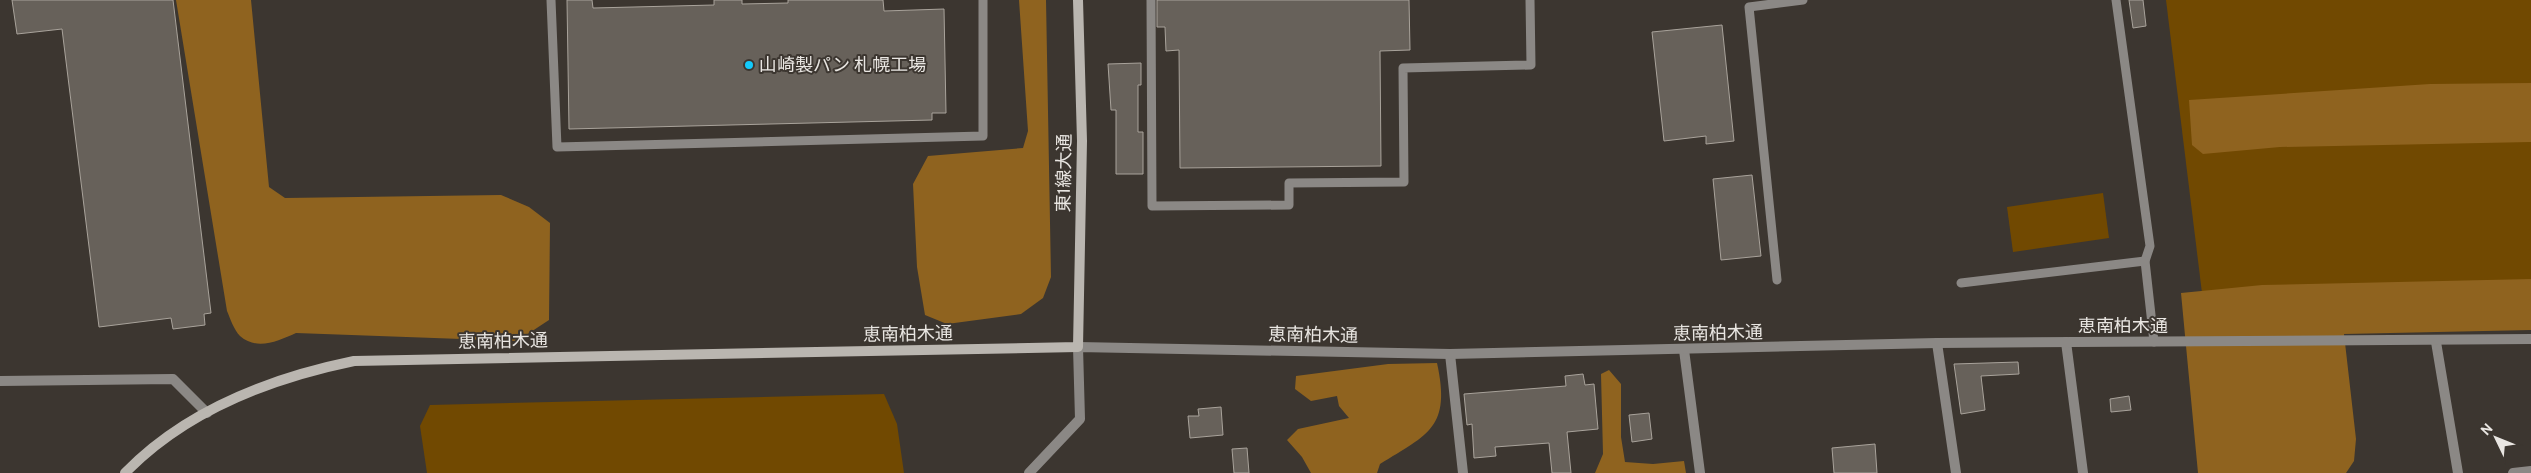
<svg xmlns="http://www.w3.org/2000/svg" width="2531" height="473" viewBox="0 0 2531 473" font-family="Overpass,'Noto Sans JP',sans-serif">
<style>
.green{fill:#714901}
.forest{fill:#8f631f}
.building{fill:#67615a;stroke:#a9a39b}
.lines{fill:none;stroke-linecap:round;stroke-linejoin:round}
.lane{stroke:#8b8885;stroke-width:9}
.street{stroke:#8b8885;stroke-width:10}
.secondary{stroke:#bab6b0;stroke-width:10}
.poi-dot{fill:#13cafb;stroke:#3c3630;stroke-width:2}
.labels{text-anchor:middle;stroke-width:4;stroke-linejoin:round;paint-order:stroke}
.poi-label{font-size:18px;fill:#e9e6e2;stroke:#3c3630;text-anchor:start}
.street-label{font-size:18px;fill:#e9e6e2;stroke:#3c3630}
</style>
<rect width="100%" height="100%" fill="#3c3630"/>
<g class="green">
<path d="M 2166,0 L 2531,0 L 2531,284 L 2202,293 Z"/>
<path d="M 2103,193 L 2109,238 L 2013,252 L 2007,207 Z"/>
<path d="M 884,394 L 897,424 L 904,473 L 427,473 L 420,426 L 430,405 Z"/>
</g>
<g class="forest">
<path d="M 176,0 L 251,0 L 269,187 L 285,198 L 501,195 L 529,207 L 550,223 L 549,320 L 517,341 L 296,333 C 278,341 257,351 240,336 C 234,330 230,318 227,311 Z"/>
<path d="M 1019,0 L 1046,0 L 1051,277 L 1043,298 L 1021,314 L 947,324 L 925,315 L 917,267 L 913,184 L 928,156 L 1023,148 L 1028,131 Z"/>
<path d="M 2531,83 L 2531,142 L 2280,147 L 2203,154 L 2192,145 L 2189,100 L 2430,84 Z"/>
<path d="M 2531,279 L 2531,330 L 2344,334 L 2356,439 L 2354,461 L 2346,473 L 2198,473 L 2181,293 L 2262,285 Z"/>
<path d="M 1437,363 C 1451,427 1429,434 1380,464 L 1377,473 L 1311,473 L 1302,457 L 1287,440 L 1298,429 L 1349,418 L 1339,406 L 1337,396 L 1311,401 L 1295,389 L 1296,376 L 1388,364 Z"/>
<path d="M 1609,370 L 1621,384 L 1621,437 L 1625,462 L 1653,464 L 1684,461 L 1686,473 L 1595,473 L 1603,454 L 1601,374 Z"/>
</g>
<g class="building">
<path d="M 12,0 L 173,0 L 211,313 L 204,314 L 205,325 L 173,329 L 171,318 L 99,327 L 62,29 L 17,34 Z"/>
<path d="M 567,0 L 592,0 L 593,8 L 714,5 L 714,0 L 742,0 L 742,4 L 788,3 L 788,0 L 883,0 L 884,11 L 944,9 L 946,113 L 932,113 L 932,120 L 569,129 Z"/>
<path d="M 1157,0 L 1409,0 L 1410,50 L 1380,51 L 1381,166 L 1180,168 L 1179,50 L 1166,51 L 1165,27 L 1157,27 Z"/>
<path d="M 2129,0 L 2143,0 L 2146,26 L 2133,28 Z"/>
<path d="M 1722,25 L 1734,141 L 1706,144 L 1706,136 L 1664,141 L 1652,32 Z"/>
<path d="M 1141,63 L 1141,85 L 1138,85 L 1138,132 L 1143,132 L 1143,174 L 1116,174 L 1116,110 L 1111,110 L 1108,64 Z"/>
<path d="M 1752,175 L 1761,256 L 1721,260 L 1713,179 Z"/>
<path d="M 2018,362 L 2019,374 L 1981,376 L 1985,410 L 1961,414 L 1954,364 Z"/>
<path d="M 1583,374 L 1585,385 L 1594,384 L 1598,429 L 1567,432 L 1571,473 L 1552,473 L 1549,443 L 1495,447 L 1496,456 L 1474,458 L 1472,424 L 1467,425 L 1464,394 L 1566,386 L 1565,376 Z"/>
<path d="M 2129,396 L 2131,410 L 2111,412 L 2110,399 Z"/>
<path d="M 1221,407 L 1223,435 L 1190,438 L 1188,416 L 1199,416 L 1198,409 Z"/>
<path d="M 1649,413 L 1652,439 L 1632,442 L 1629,415 Z"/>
<path d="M 1875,444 L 1877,473 L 1834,473 L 1832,448 Z"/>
<path d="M 1247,448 L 1249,473 L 1234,473 L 1232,449 Z"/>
</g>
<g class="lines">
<g class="lane">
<path d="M 551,0 L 557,147 L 983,136 L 983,0"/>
<path d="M 1151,0 L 1152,206 L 1289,205 L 1289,183 L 1404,182 L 1403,68 L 1531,65 L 1530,0"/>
<path d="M 2116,0 L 2150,246 L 2145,261 L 2154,342"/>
<path d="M 1777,280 L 1749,7 L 1803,0"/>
<path d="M 1961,283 L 2145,261"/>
</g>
<g class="street">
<path d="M 2066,342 L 2083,473"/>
<path d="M 2436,342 L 2458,473"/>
<path d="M 1937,343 L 1956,473"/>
<path d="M 1684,350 L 1700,473"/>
<path d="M 1450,354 L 1463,473"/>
<path d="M 0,381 L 173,379 L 207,413"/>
<path d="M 1029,473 L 1080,419 L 1078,347 L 1450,354 L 1937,343 L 2531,339"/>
<path d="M 2513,473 L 2531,471"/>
</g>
<path class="secondary" d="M 125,473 C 185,411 271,378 354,361 L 1078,347 L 1082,141 L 1078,0"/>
</g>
<circle class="poi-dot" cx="749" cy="65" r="5"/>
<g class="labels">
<g class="poi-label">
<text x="759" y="71">山崎製パン 札幌工場</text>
</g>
<g class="street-label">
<text transform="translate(1064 173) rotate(-89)" y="6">東1線大通</text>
<text x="2123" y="332">恵南柏木通</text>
<text transform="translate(1718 333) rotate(-1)" y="6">恵南柏木通</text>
<text transform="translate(908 334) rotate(-1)" y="6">恵南柏木通</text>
<text transform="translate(1313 335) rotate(1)" y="6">恵南柏木通</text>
<text transform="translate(503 341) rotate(-1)" y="6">恵南柏木通</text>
</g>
</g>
<g transform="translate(2496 438) rotate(313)" stroke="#3c3630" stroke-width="4" paint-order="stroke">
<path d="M0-4L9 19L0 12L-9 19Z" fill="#e9e6e2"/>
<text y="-8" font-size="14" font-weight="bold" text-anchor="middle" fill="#e9e6e2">N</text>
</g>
</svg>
